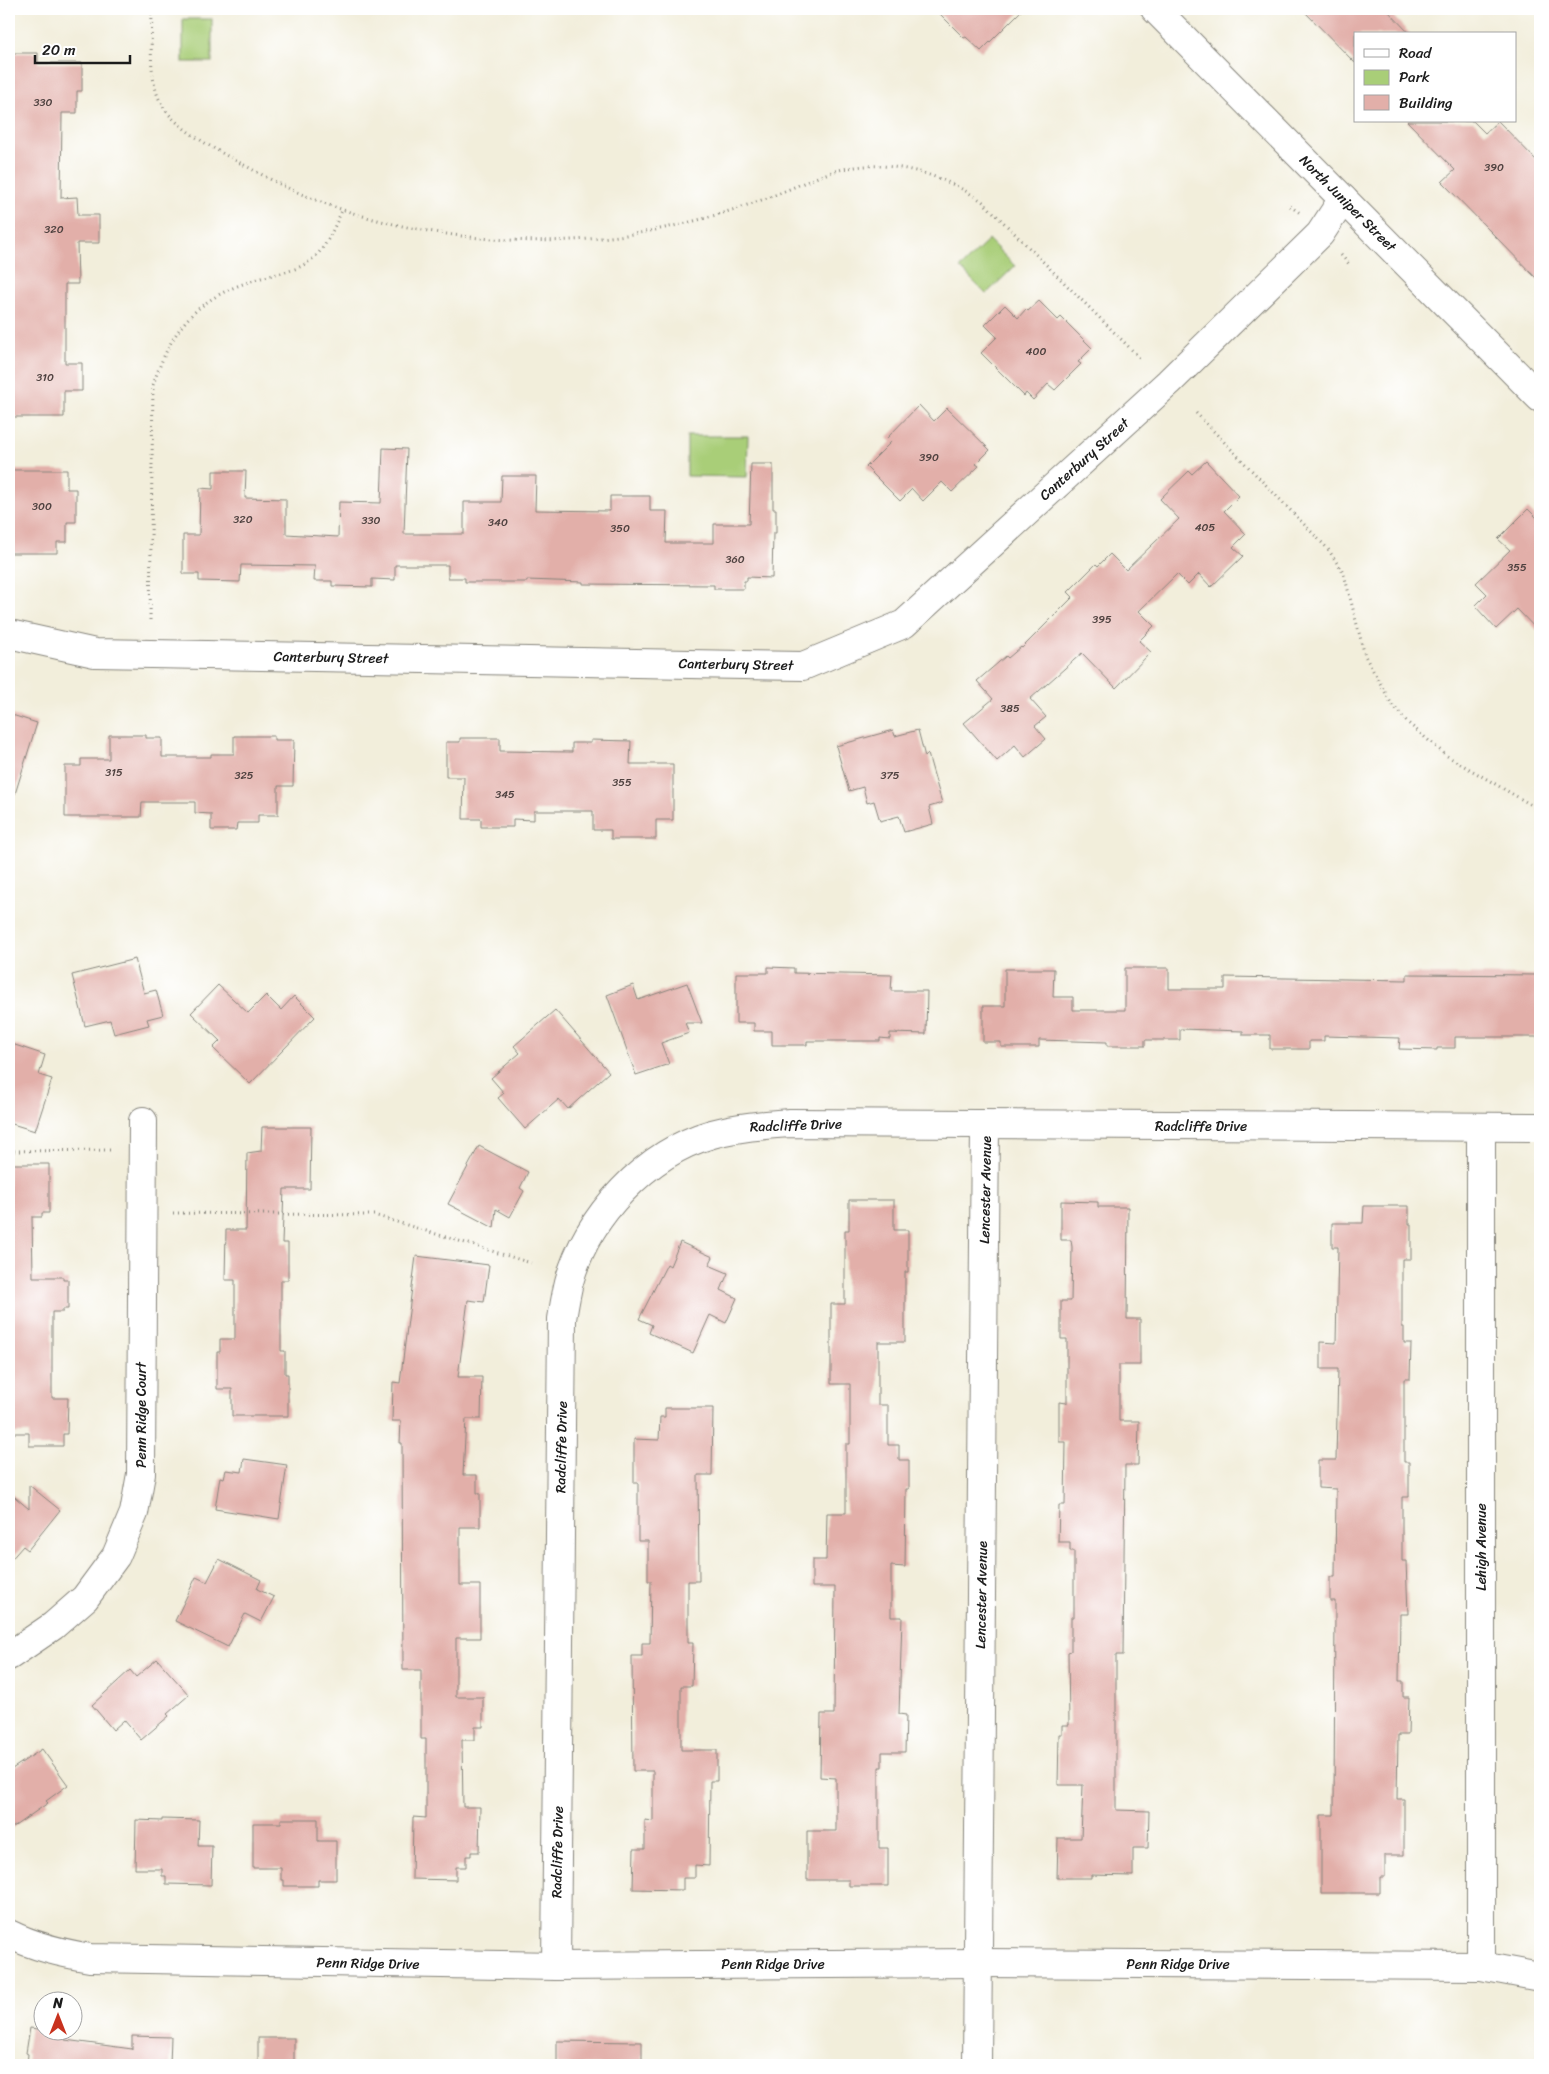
<svg xmlns="http://www.w3.org/2000/svg" width="1549" height="2074" viewBox="0 0 1549 2074" font-family="Sriracha,sans-serif">
<style>
.green{fill:#a9ce78;stroke:#62754a}
.building{fill:#e2afa9}
.lines{fill:none;stroke-linecap:round;stroke-linejoin:round}
.minor-casing{stroke:#87857c;stroke-width:30}
.path{stroke:#87857c;stroke-width:3;stroke-dasharray:1 4;stroke-linecap:butt}
.minor{stroke:#fff;stroke-width:28}
.labels{text-anchor:middle;stroke-width:4;stroke-linejoin:round;paint-order:stroke}
.number-label{font-size:11px;fill:#4e413f}
.street-label{font-size:14px;fill:#1c1c1c;stroke:#fff}
</style>
<rect width="100%" height="100%" fill="#fff"/>
<filter id="ink" filterUnits="userSpaceOnUse"><feTurbulence type="fractalNoise" baseFrequency=".02" numOctaves="2"/><feDisplacementMap in="SourceGraphic" scale="10" xChannelSelector="R" yChannelSelector="G"/><feConvolveMatrix kernelMatrix="1 2 1 2 8 2 1 2 1" color-interpolation-filters="sRGB"/></filter>
<filter id="wash" filterUnits="userSpaceOnUse"><feTurbulence type="fractalNoise" baseFrequency=".0096" numOctaves="4" result="noise"/><feDisplacementMap in="SourceGraphic" scale="20" xChannelSelector="R" yChannelSelector="G"/><feGaussianBlur stdDeviation="1.12" result="paint"/><feColorMatrix in="noise" values="0 0 0 0 0 0 0 0 0 0 0 0 0 0 0 0 0 1.4 0 .05"/><feComposite in="paint" operator="in"/></filter>
<g filter="url(#wash)">
<rect width="100%" height="100%" fill="#f2eedb"/>
<g class="green">
<rect x="183" y="19" width="29" height="43"/>
<path d="M 989,240 L 1015,266 L 986,294 L 960,268 Z"/>
<path d="M 687,436 L 748,436 L 747,477 L 687,476 Z"/>
</g>
<g id="blocks">
<g class="building">
<path d="M 935,9 L 1023,9 L 981,51 L 966,37 L 964,38 Z"/>
<path d="M 1302,9 L 1386,9 L 1410,34 L 1355,34 L 1355,63 Z"/>
<path d="M 9,53 L 38,53 L 38,63 L 82,63 L 82,91 L 77,91 L 77,113 L 62,113 L 61,198 L 77,197 L 78,215 L 99,215 L 99,243 L 77,243 L 78,284 L 65,284 L 65,363 L 82,363 L 82,391 L 64,391 L 64,417 L 9,417 L 9,312 L 12,312 L 12,254 L 9,254 Z"/>
<path d="M 1407,121 L 1473,121 L 1485,133 L 1498,121 L 1540,164 L 1540,282 L 1442,182 L 1455,170 Z"/>
<path d="M 1039,301 L 1058,320 L 1061,317 L 1092,348 L 1078,362 L 1081,364 L 1055,390 L 1048,384 L 1033,400 L 1026,393 L 1024,396 L 981,353 L 997,337 L 985,325 L 1005,305 L 1018,318 L 1026,309 L 1028,311 Z"/>
<path d="M 919,405 L 934,421 L 947,408 L 990,450 L 976,464 L 979,466 L 952,492 L 942,482 L 923,501 L 912,489 L 900,501 L 866,467 L 891,442 L 887,438 Z"/>
<path d="M 383,448 L 407,449 L 404,534 L 464,534 L 464,502 L 501,502 L 502,476 L 536,476 L 535,510 L 610,511 L 610,496 L 650,496 L 650,511 L 667,511 L 666,543 L 714,543 L 714,524 L 749,524 L 751,464 L 773,464 L 773,509 L 776,509 L 776,533 L 773,533 L 772,578 L 747,577 L 747,581 L 744,581 L 744,589 L 714,589 L 714,585 L 583,584 L 583,582 L 527,580 L 527,582 L 465,582 L 465,578 L 448,578 L 448,565 L 395,565 L 395,580 L 372,579 L 372,587 L 332,586 L 332,581 L 314,581 L 315,566 L 241,565 L 240,582 L 199,581 L 199,574 L 183,574 L 183,535 L 199,535 L 200,488 L 213,489 L 213,471 L 246,471 L 245,498 L 286,499 L 286,534 L 338,537 L 339,502 L 381,503 Z"/>
<path d="M 1206,461 L 1239,496 L 1224,511 L 1246,534 L 1233,547 L 1243,556 L 1211,587 L 1199,574 L 1188,585 L 1177,574 L 1139,611 L 1154,626 L 1139,641 L 1151,652 L 1116,688 L 1082,653 L 1030,699 L 1046,717 L 1035,726 L 1046,739 L 1025,757 L 1015,745 L 997,761 L 964,723 L 993,699 L 977,681 L 1006,656 L 1008,658 L 1021,647 L 1022,648 L 1073,597 L 1068,592 L 1096,564 L 1098,566 L 1110,554 L 1126,570 L 1179,519 L 1160,499 L 1189,471 L 1192,474 Z"/>
<path d="M 9,470 L 67,470 L 67,489 L 76,489 L 76,522 L 67,522 L 67,542 L 57,542 L 57,553 L 9,553 Z"/>
<path d="M 1528,509 L 1540,521 L 1540,633 L 1517,609 L 1496,629 L 1475,606 L 1487,594 L 1476,583 L 1510,550 L 1498,539 Z"/>
<path d="M 9,714 L 37,723 L 15,794 L 9,793 Z"/>
<path d="M 893,730 L 895,736 L 918,730 L 925,757 L 928,754 L 942,803 L 929,807 L 933,824 L 904,832 L 899,816 L 880,821 L 874,801 L 867,803 L 863,787 L 849,791 L 836,746 Z"/>
<path d="M 109,735 L 146,735 L 146,738 L 162,738 L 162,757 L 211,757 L 211,754 L 234,754 L 234,736 L 274,736 L 274,740 L 294,740 L 293,786 L 278,786 L 278,815 L 258,815 L 258,823 L 237,823 L 236,830 L 211,830 L 211,814 L 195,813 L 195,802 L 142,802 L 141,817 L 65,817 L 65,766 L 81,766 L 81,759 L 109,759 Z"/>
<path d="M 460,738 L 500,738 L 500,751 L 572,752 L 572,743 L 591,743 L 591,740 L 631,741 L 630,764 L 673,764 L 673,820 L 656,820 L 656,839 L 611,839 L 611,830 L 593,830 L 593,811 L 534,811 L 534,820 L 513,819 L 513,827 L 481,827 L 481,819 L 463,819 L 464,777 L 446,777 L 446,742 L 460,742 Z"/>
<path d="M 135,959 L 144,993 L 156,990 L 163,1015 L 147,1019 L 149,1025 L 114,1034 L 110,1020 L 85,1026 L 72,975 Z"/>
<path d="M 768,967 L 794,968 L 794,973 L 892,975 L 891,991 L 927,991 L 926,1034 L 890,1033 L 890,1039 L 880,1038 L 880,1041 L 807,1041 L 807,1045 L 772,1045 L 772,1031 L 754,1031 L 754,1023 L 736,1023 L 736,973 L 768,973 Z"/>
<path d="M 1125,968 L 1169,968 L 1169,989 L 1225,989 L 1225,977 L 1407,980 L 1407,974 L 1540,975 L 1540,1037 L 1455,1037 L 1455,1048 L 1437,1048 L 1437,1050 L 1399,1049 L 1400,1038 L 1324,1036 L 1324,1041 L 1309,1041 L 1309,1049 L 1270,1049 L 1270,1035 L 1243,1035 L 1243,1031 L 1180,1029 L 1180,1040 L 1145,1040 L 1145,1046 L 1107,1046 L 1107,1042 L 1039,1040 L 1039,1047 L 1001,1047 L 1001,1042 L 983,1042 L 983,1006 L 1005,1006 L 1005,969 L 1054,969 L 1053,997 L 1073,997 L 1073,1010 L 1125,1010 Z"/>
<path d="M 687,983 L 702,1023 L 685,1023 L 689,1033 L 661,1043 L 669,1064 L 636,1075 L 607,995 L 633,985 L 638,1000 Z"/>
<path d="M 218,985 L 248,1013 L 266,995 L 281,1010 L 294,996 L 315,1017 L 250,1084 L 213,1048 L 220,1041 L 191,1013 Z"/>
<path d="M 555,1010 L 609,1072 L 568,1109 L 559,1099 L 525,1129 L 498,1098 L 504,1093 L 491,1078 L 520,1053 L 514,1046 Z"/>
<path d="M 9,1043 L 45,1055 L 39,1075 L 52,1079 L 35,1131 L 9,1123 Z"/>
<path d="M 262,1127 L 311,1127 L 310,1189 L 284,1189 L 282,1243 L 288,1243 L 288,1280 L 281,1280 L 281,1351 L 285,1351 L 285,1374 L 288,1374 L 288,1416 L 232,1416 L 232,1389 L 217,1389 L 217,1352 L 220,1352 L 220,1339 L 235,1339 L 235,1280 L 225,1280 L 226,1230 L 246,1230 L 247,1153 L 261,1151 Z"/>
<path d="M 479,1146 L 528,1172 L 520,1188 L 524,1191 L 510,1217 L 496,1209 L 494,1228 L 448,1204 Z"/>
<path d="M 9,1164 L 49,1164 L 49,1213 L 42,1213 L 42,1217 L 32,1217 L 33,1277 L 63,1277 L 63,1280 L 68,1280 L 68,1309 L 63,1309 L 63,1312 L 52,1312 L 52,1398 L 68,1398 L 67,1434 L 63,1434 L 63,1446 L 29,1446 L 29,1433 L 9,1433 Z"/>
<path d="M 849,1200 L 894,1200 L 894,1230 L 908,1230 L 908,1272 L 905,1272 L 905,1342 L 878,1342 L 878,1405 L 888,1405 L 888,1445 L 899,1445 L 899,1460 L 909,1460 L 909,1489 L 906,1489 L 905,1567 L 891,1566 L 891,1617 L 902,1617 L 899,1714 L 906,1715 L 905,1752 L 882,1752 L 882,1767 L 879,1767 L 879,1848 L 888,1848 L 888,1886 L 849,1886 L 849,1880 L 807,1880 L 807,1831 L 836,1831 L 836,1778 L 820,1777 L 821,1714 L 834,1714 L 835,1587 L 812,1587 L 812,1560 L 826,1560 L 827,1513 L 846,1513 L 846,1444 L 850,1444 L 850,1384 L 831,1384 L 831,1304 L 845,1304 L 845,1230 L 849,1230 Z"/>
<path d="M 1061,1201 L 1098,1202 L 1098,1207 L 1128,1207 L 1127,1319 L 1140,1319 L 1140,1365 L 1119,1365 L 1119,1421 L 1139,1421 L 1138,1465 L 1125,1465 L 1123,1655 L 1116,1655 L 1116,1810 L 1149,1811 L 1148,1848 L 1133,1848 L 1133,1876 L 1091,1875 L 1091,1878 L 1057,1878 L 1058,1838 L 1081,1838 L 1083,1785 L 1058,1785 L 1059,1734 L 1062,1734 L 1062,1725 L 1069,1725 L 1068,1652 L 1071,1651 L 1071,1617 L 1074,1617 L 1074,1551 L 1070,1551 L 1070,1542 L 1058,1542 L 1059,1505 L 1065,1505 L 1066,1442 L 1059,1442 L 1059,1402 L 1067,1403 L 1067,1339 L 1061,1339 L 1061,1301 L 1071,1301 L 1072,1247 L 1071,1240 L 1061,1240 Z"/>
<path d="M 1364,1206 L 1409,1206 L 1409,1224 L 1411,1224 L 1411,1259 L 1402,1259 L 1402,1327 L 1404,1327 L 1404,1343 L 1411,1343 L 1410,1379 L 1404,1379 L 1404,1462 L 1409,1462 L 1409,1497 L 1402,1497 L 1402,1561 L 1406,1561 L 1408,1614 L 1400,1614 L 1399,1681 L 1403,1681 L 1403,1697 L 1409,1697 L 1408,1735 L 1398,1735 L 1397,1799 L 1404,1799 L 1404,1855 L 1385,1855 L 1385,1877 L 1380,1877 L 1380,1893 L 1321,1893 L 1321,1815 L 1334,1815 L 1335,1601 L 1330,1601 L 1330,1577 L 1335,1577 L 1336,1489 L 1318,1488 L 1318,1460 L 1336,1460 L 1338,1369 L 1321,1369 L 1321,1342 L 1336,1343 L 1338,1247 L 1332,1247 L 1332,1223 L 1363,1223 Z"/>
<path d="M 680,1242 L 713,1257 L 709,1265 L 728,1273 L 721,1290 L 737,1298 L 726,1323 L 710,1315 L 693,1353 L 649,1333 L 652,1325 L 639,1319 L 667,1264 L 670,1266 Z"/>
<path d="M 416,1256 L 489,1265 L 484,1302 L 468,1300 L 458,1377 L 482,1377 L 481,1419 L 466,1419 L 463,1475 L 477,1475 L 477,1493 L 480,1493 L 480,1527 L 460,1527 L 460,1585 L 480,1585 L 480,1638 L 456,1638 L 456,1697 L 483,1697 L 483,1727 L 475,1727 L 475,1740 L 462,1740 L 463,1807 L 480,1807 L 479,1852 L 471,1852 L 471,1856 L 466,1856 L 466,1867 L 456,1867 L 456,1880 L 412,1879 L 413,1817 L 426,1818 L 426,1739 L 421,1739 L 421,1670 L 403,1670 L 402,1443 L 400,1443 L 401,1421 L 392,1421 L 393,1382 L 400,1383 Z"/>
<path d="M 665,1408 L 713,1408 L 712,1475 L 698,1475 L 699,1581 L 688,1581 L 688,1643 L 693,1643 L 692,1686 L 681,1686 L 681,1750 L 717,1750 L 717,1781 L 710,1781 L 709,1866 L 695,1865 L 695,1878 L 683,1878 L 683,1890 L 633,1889 L 634,1849 L 645,1849 L 645,1820 L 653,1821 L 653,1771 L 633,1771 L 632,1656 L 642,1656 L 642,1643 L 650,1643 L 651,1581 L 648,1581 L 648,1541 L 638,1541 L 638,1483 L 634,1483 L 634,1439 L 659,1440 L 660,1417 L 665,1417 Z"/>
<path d="M 244,1459 L 287,1465 L 279,1519 L 215,1509 L 220,1477 L 224,1478 L 226,1470 L 242,1472 Z"/>
<path d="M 29,1485 L 60,1510 L 28,1550 L 23,1546 L 9,1562 L 9,1492 L 29,1509 Z"/>
<path d="M 219,1559 L 261,1580 L 257,1589 L 274,1597 L 261,1622 L 245,1614 L 228,1647 L 175,1621 L 196,1577 L 207,1582 Z"/>
<path d="M 157,1659 L 189,1695 L 167,1714 L 169,1716 L 141,1740 L 124,1720 L 113,1730 L 92,1705 L 130,1670 L 136,1677 Z"/>
<path d="M 42,1749 L 68,1785 L 46,1801 L 48,1803 L 9,1830 L 9,1771 Z"/>
<path d="M 162,1819 L 199,1820 L 198,1846 L 212,1846 L 211,1885 L 166,1884 L 166,1876 L 162,1876 L 162,1869 L 135,1869 L 136,1820 L 162,1821 Z"/>
<path d="M 281,1819 L 318,1819 L 318,1841 L 336,1841 L 336,1880 L 318,1880 L 318,1886 L 284,1886 L 284,1880 L 281,1880 L 281,1868 L 253,1868 L 253,1823 L 281,1823 Z"/>
<path d="M 30,2028 L 66,2033 L 65,2040 L 132,2049 L 132,2036 L 171,2037 L 170,2065 L 27,2065 L 28,2054 L 26,2053 Z"/>
<rect x="258" y="2038" width="36" height="27"/>
<path d="M 557,2041 L 642,2042 L 642,2065 L 557,2065 Z"/>
</g>
</g>
</g>
<g filter="url(#ink)">
<use href="#blocks" fill-opacity="0" stroke="#87857c" stroke-width="1"/>
<g class="lines">
<g class="minor-casing">
<g id="minor">
<path d="M 1155,9 L 1540,398"/>
<path d="M 9,634 L 95,653 L 803,666 L 904,624 L 1169,382 L 1320,234 L 1343,199"/>
<path d="M 9,1656 L 53,1626 L 85,1598 L 116,1556 L 134,1513 L 141,1474 L 143,1121"/>
<path d="M 9,1934 C 35,1947 62,1953 90,1958 L 556,1966 L 978,1963 L 1481,1966 L 1540,1977"/>
<path d="M 556,1966 L 562,1319 C 564,1307 566,1294 569,1282 C 587,1216 646,1153 712,1134 C 738,1127 763,1125 790,1123 L 1540,1127"/>
<path d="M 1481,1966 L 1481,1127"/>
<path d="M 977,2065 L 985,1125"/>
</g>
</g>
<g class="path">
<path d="M 152,9 C 152,37 147,79 162,105 C 179,133 228,156 257,172 C 368,235 520,254 645,232 C 687,224 727,213 767,198 C 787,191 806,181 826,174 C 878,155 939,171 983,202 L 1140,358"/>
<path d="M 1290,206 L 1300,213"/>
<path d="M 1341,255 L 1349,264"/>
<path d="M 1196,413 L 1328,549 L 1344,574 L 1365,656 L 1391,703 L 1408,723 L 1447,756 L 1540,810"/>
<path d="M 150,620 L 153,385 C 173,324 199,296 261,278 C 278,273 296,272 311,260 C 327,248 334,226 343,209"/>
<path d="M 9,1151 L 113,1150"/>
<path d="M 173,1213 L 374,1215 L 531,1263"/>
</g>
<use href="#minor" class="minor"/>
</g>
</g>
<g class="labels">
<g class="number-label">
<text x="43" y="106">330</text>
<text x="1494" y="171">390</text>
<text x="54" y="233">320</text>
<text x="1036" y="355">400</text>
<text x="45" y="381">310</text>
<text x="929" y="461">390</text>
<text x="42" y="510">300</text>
<text x="243" y="523">320</text>
<text x="371" y="524">330</text>
<text x="498" y="526">340</text>
<text x="1205" y="531">405</text>
<text x="620" y="532">350</text>
<text x="735" y="563">360</text>
<text x="1517" y="571">355</text>
<text x="1102" y="623">395</text>
<text x="1010" y="712">385</text>
<text x="114" y="776">315</text>
<text x="244" y="779">325</text>
<text x="890" y="779">375</text>
<text x="622" y="786">355</text>
<text x="505" y="798">345</text>
</g>
<g class="street-label">
<text transform="translate(1348 203) rotate(45)" y="5">North Juniper Street</text>
<text transform="translate(1084 459) rotate(-42)" y="5">Canterbury Street</text>
<text transform="translate(331 657) rotate(1)" y="5">Canterbury Street</text>
<text transform="translate(736 664) rotate(1)" y="5">Canterbury Street</text>
<text transform="translate(796 1125) rotate(-2)" y="5">Radcliffe Drive</text>
<text x="1201" y="1131">Radcliffe Drive</text>
<text transform="translate(985 1190) rotate(-89)" y="5">Lencester Avenue</text>
<text transform="translate(141 1415) rotate(-90)" y="5">Penn Ridge Court</text>
<text transform="translate(561 1447) rotate(-89)" y="5">Radcliffe Drive</text>
<text transform="translate(1481 1547) rotate(-90)" y="5">Lehigh Avenue</text>
<text transform="translate(981 1595) rotate(-89)" y="5">Lencester Avenue</text>
<text transform="translate(557 1852) rotate(-89)" y="5">Radcliffe Drive</text>
<text transform="translate(368 1963) rotate(1)" y="5">Penn Ridge Drive</text>
<text x="773" y="1969">Penn Ridge Drive</text>
<text x="1178" y="1969">Penn Ridge Drive</text>
</g>
</g>
<rect width="1549" height="2074" fill="none" stroke="#fff" stroke-width="30"/>
<rect x="1354" y="32" width="162" height="90" fill="#ffffff" stroke="#a4a4a4"/>
<rect x="1364" y="49" width="25" height="8" fill="#ffffff" stroke="#a4a4a4"/>
<text x="1399" y="58" font-size="15" fill="#1c1c1c">Road</text>
<rect x="1364" y="70" width="25" height="15" fill="#a9ce78" stroke="#a4a4a4"/>
<text x="1399" y="82" font-size="15" fill="#1c1c1c">Park</text>
<rect x="1364" y="95" width="25" height="15" fill="#e2afa9" stroke="#a4a4a4"/>
<text x="1399" y="108" font-size="15" fill="#1c1c1c">Building</text>
<g transform="translate(58 2016)"><circle r="24" fill="#ffffff" stroke="#a4a4a4"/>
<path d="M0-4L9 19L0 12L-9 19Z" fill="#c8321e"/>
<text y="-8" font-size="14" font-weight="bold" text-anchor="middle" fill="#1c1c1c">N</text>
</g>
<path d="M35 55v8h95v-8" fill="none" stroke="#1c1c1c" stroke-width="2.5"/>
<text x="42" y="55" font-size="15" fill="#1c1c1c" stroke="#ffffff" stroke-width="4" paint-order="stroke">20 m</text>
</svg>
